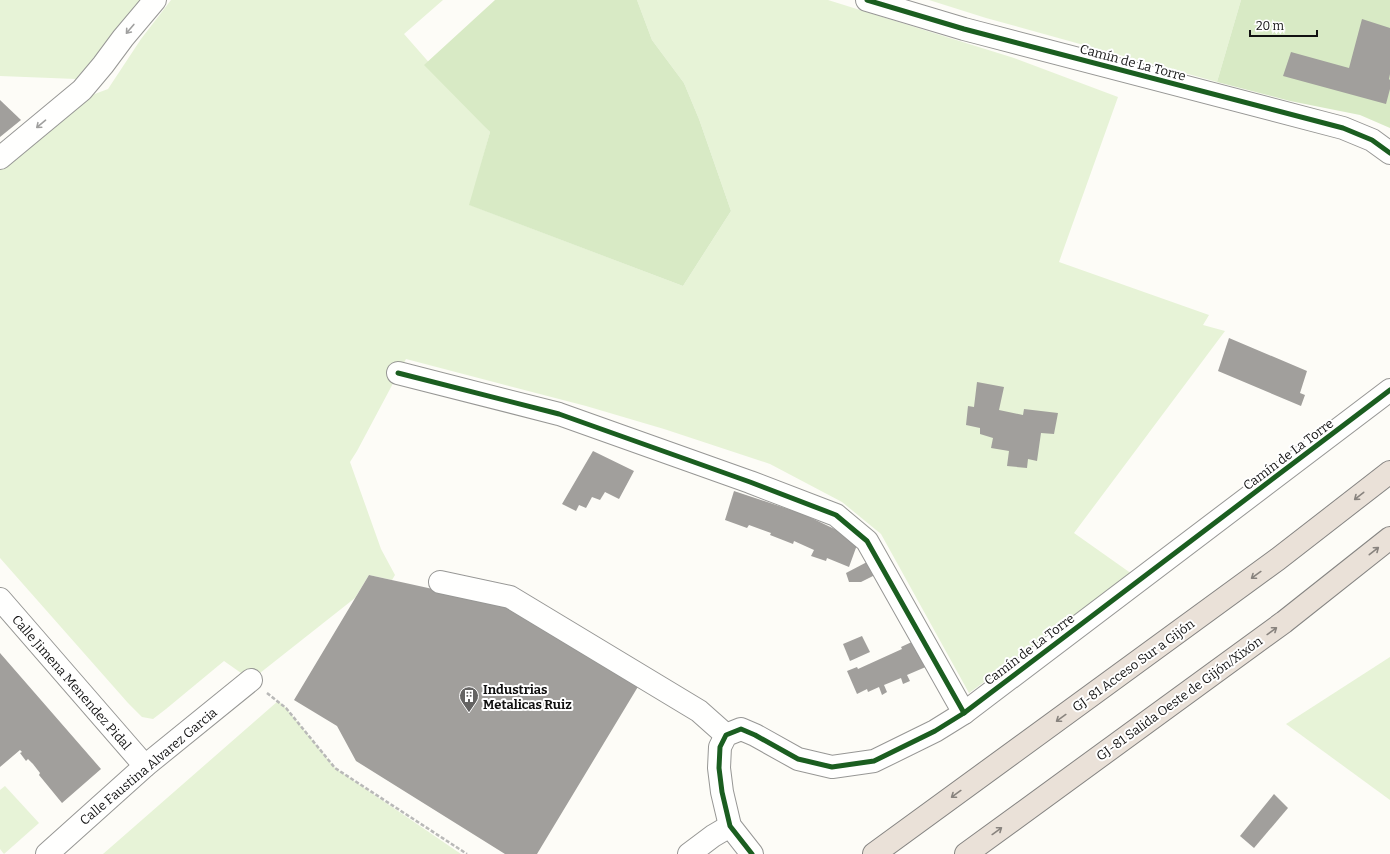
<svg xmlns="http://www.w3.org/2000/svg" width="1390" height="854" viewBox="0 0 1390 854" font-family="Bitter,serif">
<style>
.green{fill:#e7f3d7}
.forest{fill:#d8eac5}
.building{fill:#a19f9c}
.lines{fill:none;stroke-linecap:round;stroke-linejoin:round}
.minor-casing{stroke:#979795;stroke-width:24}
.highway-casing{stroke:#858482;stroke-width:24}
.path{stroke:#b9b9b8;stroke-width:2.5;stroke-dasharray:4 2;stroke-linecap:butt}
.minor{stroke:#fffffe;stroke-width:22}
.highway{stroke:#eae1d8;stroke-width:22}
.cycleway-casing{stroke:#fff;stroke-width:8}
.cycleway{stroke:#1b5e20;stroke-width:5}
.oneway{stroke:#a0a09f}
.oneway2{stroke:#88837e}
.labels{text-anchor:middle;stroke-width:4;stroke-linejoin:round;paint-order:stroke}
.street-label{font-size:13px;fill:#111;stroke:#fff}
.poi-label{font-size:13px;font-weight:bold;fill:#111;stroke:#fff;text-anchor:start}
</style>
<rect width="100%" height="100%" fill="#fdfcf7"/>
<g class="green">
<path d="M 0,0 L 146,0 L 118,30 L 76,79 L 0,76 Z"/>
<path d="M 171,0 L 443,0 L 404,34 L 490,132 L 470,205 L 683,286 L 731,211 L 699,119 L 684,83 L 652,40 L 637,0 L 828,0 L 1014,58 L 1118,97 L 1059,262 L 1209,315 L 1203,325 L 1225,331 L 1074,533 L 1132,574 L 969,693 L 881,534 L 842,502 L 770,464 L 664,429 L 586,406 L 406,359 L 357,451 L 350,462 L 381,549 L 395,575 L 392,580 L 369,575 L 355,598 L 251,680 L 224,661 L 166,709 L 153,719 L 142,717 L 128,703 L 0,558 L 0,146 L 14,161 L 92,95 L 108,89 L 141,39 Z"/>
<path d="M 929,0 L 1241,0 L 1217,82 L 986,18 Z"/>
<path d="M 1390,657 L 1390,800 L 1286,724 Z"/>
<path d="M 278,701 L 286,708 L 335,768 L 461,854 L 103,854 Z"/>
<path d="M 5,786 L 39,823 L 4,854 L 0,849 L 0,790 Z"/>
</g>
<g class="forest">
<path d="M 495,0 L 637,0 L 652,40 L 684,83 L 699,119 L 731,211 L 683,286 L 469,205 L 490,132 L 424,65 Z"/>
<path d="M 1241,0 L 1390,0 L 1390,128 L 1360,115 L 1290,101 L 1217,82 Z"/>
</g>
<g class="building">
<path d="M 1362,19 L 1390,28 L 1390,74 L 1389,79 L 1390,80 L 1390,89 L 1386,104 L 1283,76 L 1291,52 L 1349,68 Z"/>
<path d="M 0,100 L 21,120 L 0,137 Z"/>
<path d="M 1229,338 L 1307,371 L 1300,393 L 1305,395 L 1301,406 L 1218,371 Z"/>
<path d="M 977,382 L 1004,387 L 999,410 L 1023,415 L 1024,409 L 1058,413 L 1054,434 L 1041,433 L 1037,461 L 1028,459 L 1027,468 L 1007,466 L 1009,451 L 991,448 L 993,438 L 980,434 L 980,428 L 966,425 L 968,406 L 974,407 Z"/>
<path d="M 593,451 L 634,471 L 619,499 L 605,492 L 600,500 L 592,497 L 586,508 L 579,505 L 576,511 L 562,504 Z"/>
<path d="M 734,491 L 803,514 L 845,534 L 857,545 L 849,567 L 827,558 L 826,561 L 811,556 L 814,550 L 794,541 L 793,544 L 770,535 L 771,533 L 749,525 L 747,528 L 725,520 Z"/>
<path d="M 867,562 L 875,575 L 861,582 L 849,582 L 846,573 Z"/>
<path d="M 369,575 L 501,604 L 639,685 L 537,854 L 505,854 L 356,761 L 337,726 L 294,700 Z"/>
<path d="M 862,636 L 870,652 L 850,661 L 843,644 Z"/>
<path d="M 916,640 L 928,666 L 907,675 L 910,681 L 903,684 L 901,678 L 884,685 L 887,692 L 882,695 L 879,687 L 868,692 L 867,689 L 857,694 L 847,671 L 857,667 L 858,669 L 902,649 L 901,647 Z"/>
<path d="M 0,653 L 101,769 L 62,803 L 39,775 L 40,773 L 33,764 L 28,759 L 26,761 L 20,753 L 22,752 L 20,750 L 0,767 Z"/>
<path d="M 1274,794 L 1288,808 L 1254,848 L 1240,836 Z"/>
</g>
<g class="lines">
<g class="minor-casing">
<g id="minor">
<path d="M 867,0 L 964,29 L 1343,128 L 1372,140 L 1390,153"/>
<path d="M 0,158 L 82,90 L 103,65 L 123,38 L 155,0"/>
<path d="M 398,373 L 559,414 L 750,482 L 836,515 L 867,541 L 964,713"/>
<path d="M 440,582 L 510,597 L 699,711 L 726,735"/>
<path d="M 0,599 L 145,766"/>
<path d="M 47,854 L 145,766 L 251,680"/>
<path d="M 689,854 L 713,836 L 730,826"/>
<path d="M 752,854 L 730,826 L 722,792 L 719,768 L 720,747 L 726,735 L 741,729 L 755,735 L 798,759 L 832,767 L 874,761 L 935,731 L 964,713 L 1390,390"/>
</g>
</g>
<g class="highway-casing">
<g id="highway">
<path d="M 874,854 L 1278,559 L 1390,472"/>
<path d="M 966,854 L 1284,622 L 1390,538"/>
</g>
</g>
<path class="path" d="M 267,693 L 286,708 L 335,768 L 467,854"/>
<use href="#minor" class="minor"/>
<use href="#highway" class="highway"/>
<g class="cycleway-casing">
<g id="cycleway">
<path d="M 867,0 L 964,29 L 1343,128 L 1372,140 L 1390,153"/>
<path d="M 398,373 L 559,414 L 750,482 L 836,515 L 867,541 L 964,713"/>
<path d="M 752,854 L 730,826 L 722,792 L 719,768 L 720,747 L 726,735 L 741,729 L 755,735 L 798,759 L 832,767 L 874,761 L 935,731 L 964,713 L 1390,390"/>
</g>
</g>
<use href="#cycleway" class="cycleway"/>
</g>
<defs><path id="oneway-shaft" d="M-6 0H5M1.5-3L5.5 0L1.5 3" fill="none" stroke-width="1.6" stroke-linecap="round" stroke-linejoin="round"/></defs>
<g class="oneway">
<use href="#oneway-shaft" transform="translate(130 29) rotate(130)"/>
<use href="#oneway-shaft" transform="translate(41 124) rotate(140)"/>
</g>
<g class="oneway2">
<use href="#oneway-shaft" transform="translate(1359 496) rotate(142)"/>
<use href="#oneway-shaft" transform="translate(1374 551) rotate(-38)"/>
<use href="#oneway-shaft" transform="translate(1256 575) rotate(144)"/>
<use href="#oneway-shaft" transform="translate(1272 631) rotate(-36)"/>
<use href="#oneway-shaft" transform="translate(1061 718) rotate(144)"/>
<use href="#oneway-shaft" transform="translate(956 794) rotate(144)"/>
<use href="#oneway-shaft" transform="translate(997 831) rotate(-36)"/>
</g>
<defs>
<g id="building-pin" transform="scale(1)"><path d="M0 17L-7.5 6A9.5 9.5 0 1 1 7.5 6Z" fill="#646362" stroke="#fff"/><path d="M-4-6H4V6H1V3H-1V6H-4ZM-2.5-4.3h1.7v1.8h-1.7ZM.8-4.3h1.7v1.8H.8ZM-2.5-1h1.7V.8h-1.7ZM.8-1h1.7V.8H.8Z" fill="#fff"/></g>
</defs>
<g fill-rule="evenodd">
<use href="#building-pin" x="469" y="696"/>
</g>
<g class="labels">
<g class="street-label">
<text transform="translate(1133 62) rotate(15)" y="5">Camín de La Torre</text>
<text transform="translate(1288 454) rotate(-37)" y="5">Camín de La Torre</text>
<text transform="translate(1029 649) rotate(-37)" y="5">Camín de La Torre</text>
<text transform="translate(1133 665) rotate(-36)" y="5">GJ-81 Acceso Sur a Gijón</text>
<text transform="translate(72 682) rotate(49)" y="5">Calle Jimena Menendez Pidal</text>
<text transform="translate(1179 698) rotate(-36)" y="5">GJ-81 Salida Oeste de Gijón/Xixón</text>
<text transform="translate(148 766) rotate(-40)" y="5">Calle Faustina Alvarez Garcia</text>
</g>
<g class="poi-label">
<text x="483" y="694">Industrias<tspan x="483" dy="15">Metalicas Ruiz</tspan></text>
</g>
</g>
<path d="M1250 30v6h67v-6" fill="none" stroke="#111111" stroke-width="2"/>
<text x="1256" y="30" font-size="12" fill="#111111" stroke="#ffffff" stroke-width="3" paint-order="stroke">20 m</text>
</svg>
